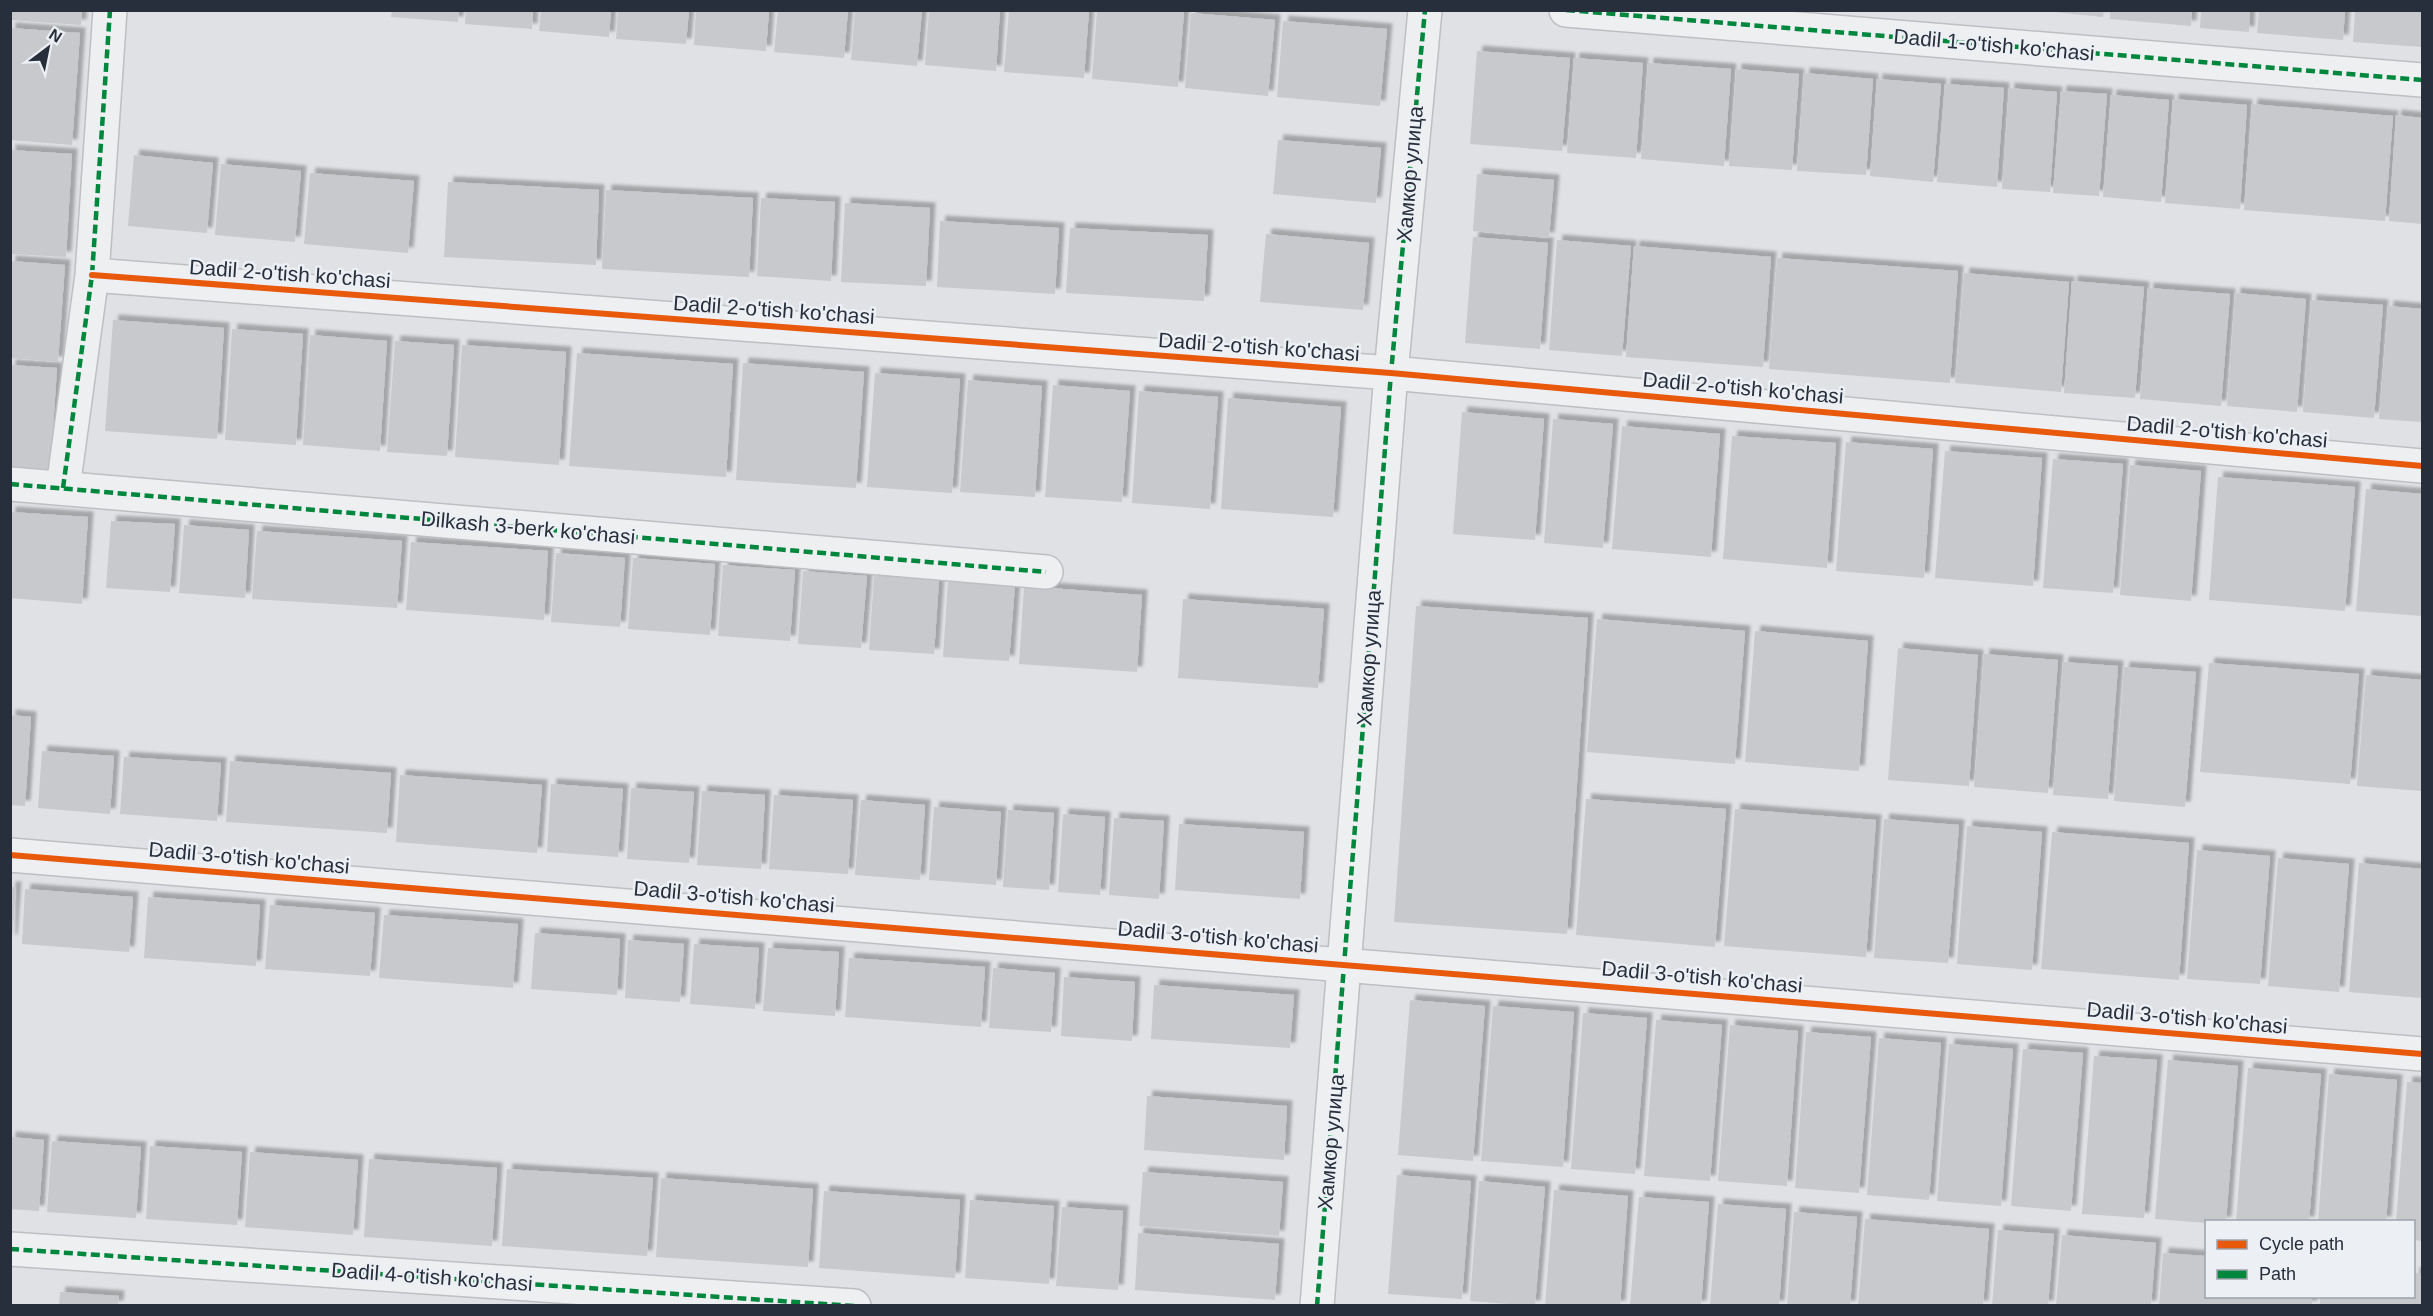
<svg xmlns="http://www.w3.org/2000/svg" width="2433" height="1316" viewBox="0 0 2433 1316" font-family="Arial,sans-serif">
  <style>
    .building { fill: #c8c9cc; filter: url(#shadow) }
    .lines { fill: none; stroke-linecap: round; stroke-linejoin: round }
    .street-casing { stroke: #bdbfc2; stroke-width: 36 }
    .street { stroke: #eeeff1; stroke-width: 33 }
    .quiet { stroke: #00873e; stroke-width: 4.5; stroke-dasharray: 9 4.5; stroke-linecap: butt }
    .cycleway-casing { stroke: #eceff4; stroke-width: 10 }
    .cycleway { stroke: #e8590c; stroke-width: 6 }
    .labels { text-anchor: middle; stroke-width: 5; stroke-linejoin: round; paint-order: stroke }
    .street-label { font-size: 21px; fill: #272f3c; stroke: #eceff4 }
  </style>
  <defs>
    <filter id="shadow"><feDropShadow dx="5.5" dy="-5.5" stdDeviation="1.5" flood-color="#0004"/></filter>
  </defs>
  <rect width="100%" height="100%" fill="#dfe1e4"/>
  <path class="building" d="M10,10H82L81,25L10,20Z
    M392,10H459L458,22L391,17Z
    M466,10H533L532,29L465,24Z
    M541,10H611L609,37L539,31Z
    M618,10H689L686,44L616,39Z
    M696,10H769L766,51L694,45Z
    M778,10H848L844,58L774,52Z
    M855,10H922L917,66L851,60Z
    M929,10H1000L996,71L925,65Z
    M1009,10H1089L1084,78L1004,72Z
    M1097,10L1184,12L1178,87L1092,79Z
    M2034,10H2104L2103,17Z
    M2110,10H2192L2191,26L2110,19Z
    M2201,10H2250L2249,32L2200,28Z
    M2259,10H2345L2343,40L2257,33Z
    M2355,10H2422V47L2353,42Z
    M1191,13L1275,20L1268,96L1185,88Z
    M1283,21L1387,29L1380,106L1277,97Z
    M10,28L80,33L72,145L10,140Z
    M1477,51L1570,58L1562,151L1470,144Z
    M1574,58L1643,63L1636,158L1567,153Z
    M1648,63L1731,69L1724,166L1641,159Z
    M1736,69L1799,74L1792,170L1729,166Z
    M1804,73L1873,79L1866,175L1797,171Z
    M1877,79L1941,84L1933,182L1870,176Z
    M1945,84L2004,88L1997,187L1937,182Z
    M2009,88L2057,92L2050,192L2002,189Z
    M2061,91L2107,94L2099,196L2053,193Z
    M2111,95L2169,100L2161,202L2103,197Z
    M2173,99L2247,105L2240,209L2165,203Z
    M2252,104L2393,116L2385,221L2244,210Z
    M2396,115L2422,118V224L2389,221Z
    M1278,140L1381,148L1376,203L1273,194Z
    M10,150L72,154L66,257L10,254Z
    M134,155L213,163L207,233L128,226Z
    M221,164L301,171L295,242L215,235Z
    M310,173L414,181L408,253L304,244Z
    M1477,174L1554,180L1549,238L1473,231Z
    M448,182L599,190L596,265L444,257Z
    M606,190L753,198L749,277L602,269Z
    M761,198L835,202L831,281L757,276Z
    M845,203L930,208L926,286L841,282Z
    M940,221L1059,228L1055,294L937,287Z
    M1070,228L1208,235L1204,301L1066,293Z
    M1266,234L1369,243L1363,310L1260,302Z
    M1473,237L1548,243L1540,349L1465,343Z
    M1557,240L1631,246L1622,356L1549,350Z
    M1634,246L1771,257L1763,367L1626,357Z
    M1777,258L1958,271L1950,383L1769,369Z
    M10,261L65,265L58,362L10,358Z
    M1964,273L2069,282L2061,392L1955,383Z
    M2072,281L2144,287L2135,398L2064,393Z
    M2148,288L2230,294L2221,406L2140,399Z
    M2235,293L2306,299L2297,412L2227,406Z
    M2311,300L2383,305L2374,418L2303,412Z
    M2388,306L2422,309V422L2379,419Z
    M113,320L224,328L217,439L105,431Z
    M232,329L303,334L296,445L225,440Z
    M310,335L387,341L380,451L303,445Z
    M395,341L454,345L447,456L387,452Z
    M462,345L566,352L559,465L455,457Z
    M577,353L733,364L726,477L569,466Z
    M743,363L864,372L856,488L736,480Z
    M10,365L57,368L50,473L10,470Z
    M875,373L960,379L952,493L867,487Z
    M968,380L1042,386L1035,497L960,492Z
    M1053,385L1130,391L1122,502L1045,497Z
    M1139,391L1218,397L1210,509L1132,503Z
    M1228,398L1341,407L1333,517L1221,509Z
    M1462,412L1544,419L1535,540L1453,534Z
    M1553,419L1613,424L1603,548L1544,543Z
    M1622,426L1720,434L1711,557L1612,549Z
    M1732,436L1836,443L1827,568L1723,559Z
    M1846,442L1933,449L1924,578L1836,571Z
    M1945,451L2042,458L2033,586L1935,578Z
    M2053,459L2123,464L2113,593L2043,588Z
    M2130,465L2201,471L2191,601L2120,595Z
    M2218,477L2355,487L2345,611L2209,600Z
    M2366,489L2422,494V616L2356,611Z
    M10,512L88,517L82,604L10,598Z
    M111,521L175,524L170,592L106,588Z
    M184,525L249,530L245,598L179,593Z
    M257,531L402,541L397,608L252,599Z
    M411,542L548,551L544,620L406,610Z
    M556,553L625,558L620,627L551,622Z
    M633,558L715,564L710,635L628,629Z
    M723,565L795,570L790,641L718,636Z
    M803,571L867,576L861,648L798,644Z
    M874,576L939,580L934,654L869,650Z
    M948,581L1015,585L1009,661L943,657Z
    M1024,586L1142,595L1137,672L1019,664Z
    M1183,599L1324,609L1318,688L1178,678Z
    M1416,606L1588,618L1567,934L1394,922Z
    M1597,619L1745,631L1735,764L1587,752Z
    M1755,631L1868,641L1859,771L1745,762Z
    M1898,648L1978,655L1969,786L1888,780Z
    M1984,654L2058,660L2048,793L1974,787Z
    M2063,662L2118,666L2108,799L2053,795Z
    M2209,663L2359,674L2350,784L2200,772Z
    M2124,667L2196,672L2185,807L2114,801Z
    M2366,675L2422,680V791L2357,786Z
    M10,715L31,717L25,806L10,805Z
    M42,751L114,756L110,814L38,808Z
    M124,757L221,763L217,821L120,814Z
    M230,761L391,773L387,833L226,822Z
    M400,775L542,785L537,853L396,842Z
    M551,784L623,789L618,857L547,852Z
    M631,788L694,792L689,863L627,859Z
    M702,791L765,795L761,869L697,865Z
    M774,795L853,800L848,874L769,869Z
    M1586,799L1726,809L1715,947L1576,935Z
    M861,800L925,805L920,880L855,875Z
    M934,807L1001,812L996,885L929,880Z
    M1735,809L1876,820L1866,957L1724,946Z
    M1008,810L1054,813L1049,890L1003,887Z
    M1063,814L1105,817L1100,895L1058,892Z
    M1114,818L1164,821L1159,899L1109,895Z
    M1884,819L1959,825L1948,963L1874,958Z
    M1179,824L1304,832L1300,899L1175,890Z
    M1967,826L2042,832L2032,970L1957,964Z
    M2052,832L2189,843L2179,980L2041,969Z
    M2197,850L2270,856L2260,984L2187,979Z
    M2278,858L2349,864L2339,992L2268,986Z
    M2359,863L2422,869V998L2349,992Z
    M10,887H16L12,940H10Z
    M25,889L133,897L129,952L22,944Z
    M148,897L260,905L256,966L144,958Z
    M270,905L375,913L370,976L265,969Z
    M384,915L518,924L513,988L379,978Z
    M535,933L620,939L617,995L531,989Z
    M628,940L684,944L680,1002L625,998Z
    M694,944L759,948L755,1009L690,1004Z
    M768,948L839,952L835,1016L763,1011Z
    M849,958L985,967L981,1027L845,1017Z
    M993,968L1055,973L1051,1032L989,1028Z
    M1064,977L1135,982L1132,1041L1061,1036Z
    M1154,985L1294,995L1290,1048L1151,1039Z
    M1410,1000L1485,1006L1473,1161L1398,1155Z
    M1493,1006L1574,1012L1563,1167L1481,1161Z
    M1583,1013L1647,1018L1635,1174L1571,1169Z
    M1656,1020L1722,1025L1710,1181L1644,1176Z
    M1730,1025L1798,1031L1787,1186L1718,1181Z
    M1806,1032L1871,1037L1859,1193L1795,1188Z
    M1879,1038L1941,1043L1929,1200L1867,1195Z
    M1949,1044L2013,1049L2001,1206L1937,1201Z
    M2023,1049L2083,1053L2071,1211L2011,1206Z
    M2094,1056L2157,1060L2144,1218L2082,1214Z
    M2168,1060L2238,1066L2226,1222L2206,1223L2155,1219Z
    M2248,1068L2321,1074L2309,1222H2236Z
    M2329,1074L2397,1080L2386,1222H2318Z
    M2407,1082L2422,1083V1241L2414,1240V1222H2396Z
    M1147,1096L1287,1106L1284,1160L1144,1150Z
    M10,1137L44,1140L39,1211L10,1209Z
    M52,1141L141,1147L136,1218L47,1212Z
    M150,1146L242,1152L237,1225L146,1219Z
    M250,1152L358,1160L353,1235L245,1227Z
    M369,1159L497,1168L492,1246L364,1237Z
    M507,1169L653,1178L647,1256L502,1246Z
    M1143,1172L1283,1182L1279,1236L1139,1226Z
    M1397,1175L1471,1181L1462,1299L1388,1294Z
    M661,1178L813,1189L808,1267L656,1257Z
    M1479,1181L1545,1187L1535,1306L1470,1301Z
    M1554,1190L1628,1196L1620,1306H1545Z
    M824,1191L960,1200L955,1278L819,1268Z
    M1639,1197L1709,1202L1701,1306H1630Z
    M970,1200L1054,1206L1049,1284L965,1278Z
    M1718,1204L1786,1209L1779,1306H1710Z
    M1062,1207L1123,1211L1118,1290L1056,1286Z
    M1794,1212L1857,1217L1850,1306H1787Z
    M1865,1219L1989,1229L1983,1306H1858Z
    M1998,1230L2054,1234L2048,1306H1992Z
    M1138,1233L1279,1244L1275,1300L1135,1290Z
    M2062,1235L2156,1243L2151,1306H2056Z
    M2163,1253L2206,1256V1296H2312V1306H2159Z
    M2414,1273H2422V1306H2320V1296H2414Z
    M60,1292L119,1296L118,1306H59Z"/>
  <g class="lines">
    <g class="street-casing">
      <path id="street" d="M1566,10L2422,80
        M92,275L1391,373L2422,466
        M10,484L1046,572
        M63,488L92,275L110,10
        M10,855L2422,1054
        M10,1249L854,1306
        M1317,1306L1391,373L1425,10"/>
    </g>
    <use href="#street" class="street"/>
    <path class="quiet" d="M1566,10L2422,80
      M10,484L1046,572
      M63,488L92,275L110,10
      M10,1249L854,1306
      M1317,1306L1391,373L1425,10"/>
    <g class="cycleway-casing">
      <path id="cycleway" d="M92,275L1391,373L2422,466
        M10,855L2422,1054"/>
    </g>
    <use href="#cycleway" class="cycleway"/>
  </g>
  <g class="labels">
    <g class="street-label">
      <text transform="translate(1994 45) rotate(5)" y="7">Dadil 1-o'tish ko'chasi</text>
      <text transform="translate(1410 174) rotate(-85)" y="7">Хамкор улица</text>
      <text transform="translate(290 274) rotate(4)" y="7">Dadil 2-o'tish ko'chasi</text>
      <text transform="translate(774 310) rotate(4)" y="7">Dadil 2-o'tish ko'chasi</text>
      <text transform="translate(1259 347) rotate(4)" y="7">Dadil 2-o'tish ko'chasi</text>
      <text transform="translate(1743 388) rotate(5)" y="7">Dadil 2-o'tish ko'chasi</text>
      <text transform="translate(2227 432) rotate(5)" y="7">Dadil 2-o'tish ko'chasi</text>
      <text transform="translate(528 528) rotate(5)" y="7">Dilkash 3-berk ko'chasi</text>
      <text transform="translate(1369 658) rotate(-86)" y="7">Хамкор улица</text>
      <text transform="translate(249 858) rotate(5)" y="7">Dadil 3-o'tish ko'chasi</text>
      <text transform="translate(734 897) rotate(5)" y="7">Dadil 3-o'tish ko'chasi</text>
      <text transform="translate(1218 937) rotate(5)" y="7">Dadil 3-o'tish ko'chasi</text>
      <text transform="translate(1702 977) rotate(5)" y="7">Dadil 3-o'tish ko'chasi</text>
      <text transform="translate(2187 1018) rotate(5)" y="7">Dadil 3-o'tish ko'chasi</text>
      <text transform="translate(1331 1142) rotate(-85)" y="7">Хамкор улица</text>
      <text transform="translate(432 1277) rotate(4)" y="7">Dadil 4-o'tish ko'chasi</text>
    </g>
  </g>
  <rect width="2433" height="1316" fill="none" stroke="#272f3c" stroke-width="24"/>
  <rect x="2205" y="1220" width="210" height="78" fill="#eceff4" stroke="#9da2aa" stroke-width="1.5"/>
  <rect x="2217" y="1240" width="30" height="9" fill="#e8590c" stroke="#9da2aa" stroke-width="1.5"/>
  <text x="2259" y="1250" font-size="18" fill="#272f3c">Cycle path</text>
  <rect x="2217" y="1270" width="30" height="9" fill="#00873e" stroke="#9da2aa" stroke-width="1.5"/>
  <text x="2259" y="1280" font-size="18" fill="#272f3c">Path</text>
  <g transform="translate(48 48) rotate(32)" stroke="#eceff4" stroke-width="4.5" paint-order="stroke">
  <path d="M0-4.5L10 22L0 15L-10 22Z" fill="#272f3c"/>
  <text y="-9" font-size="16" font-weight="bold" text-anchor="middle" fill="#272f3c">N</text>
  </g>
</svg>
